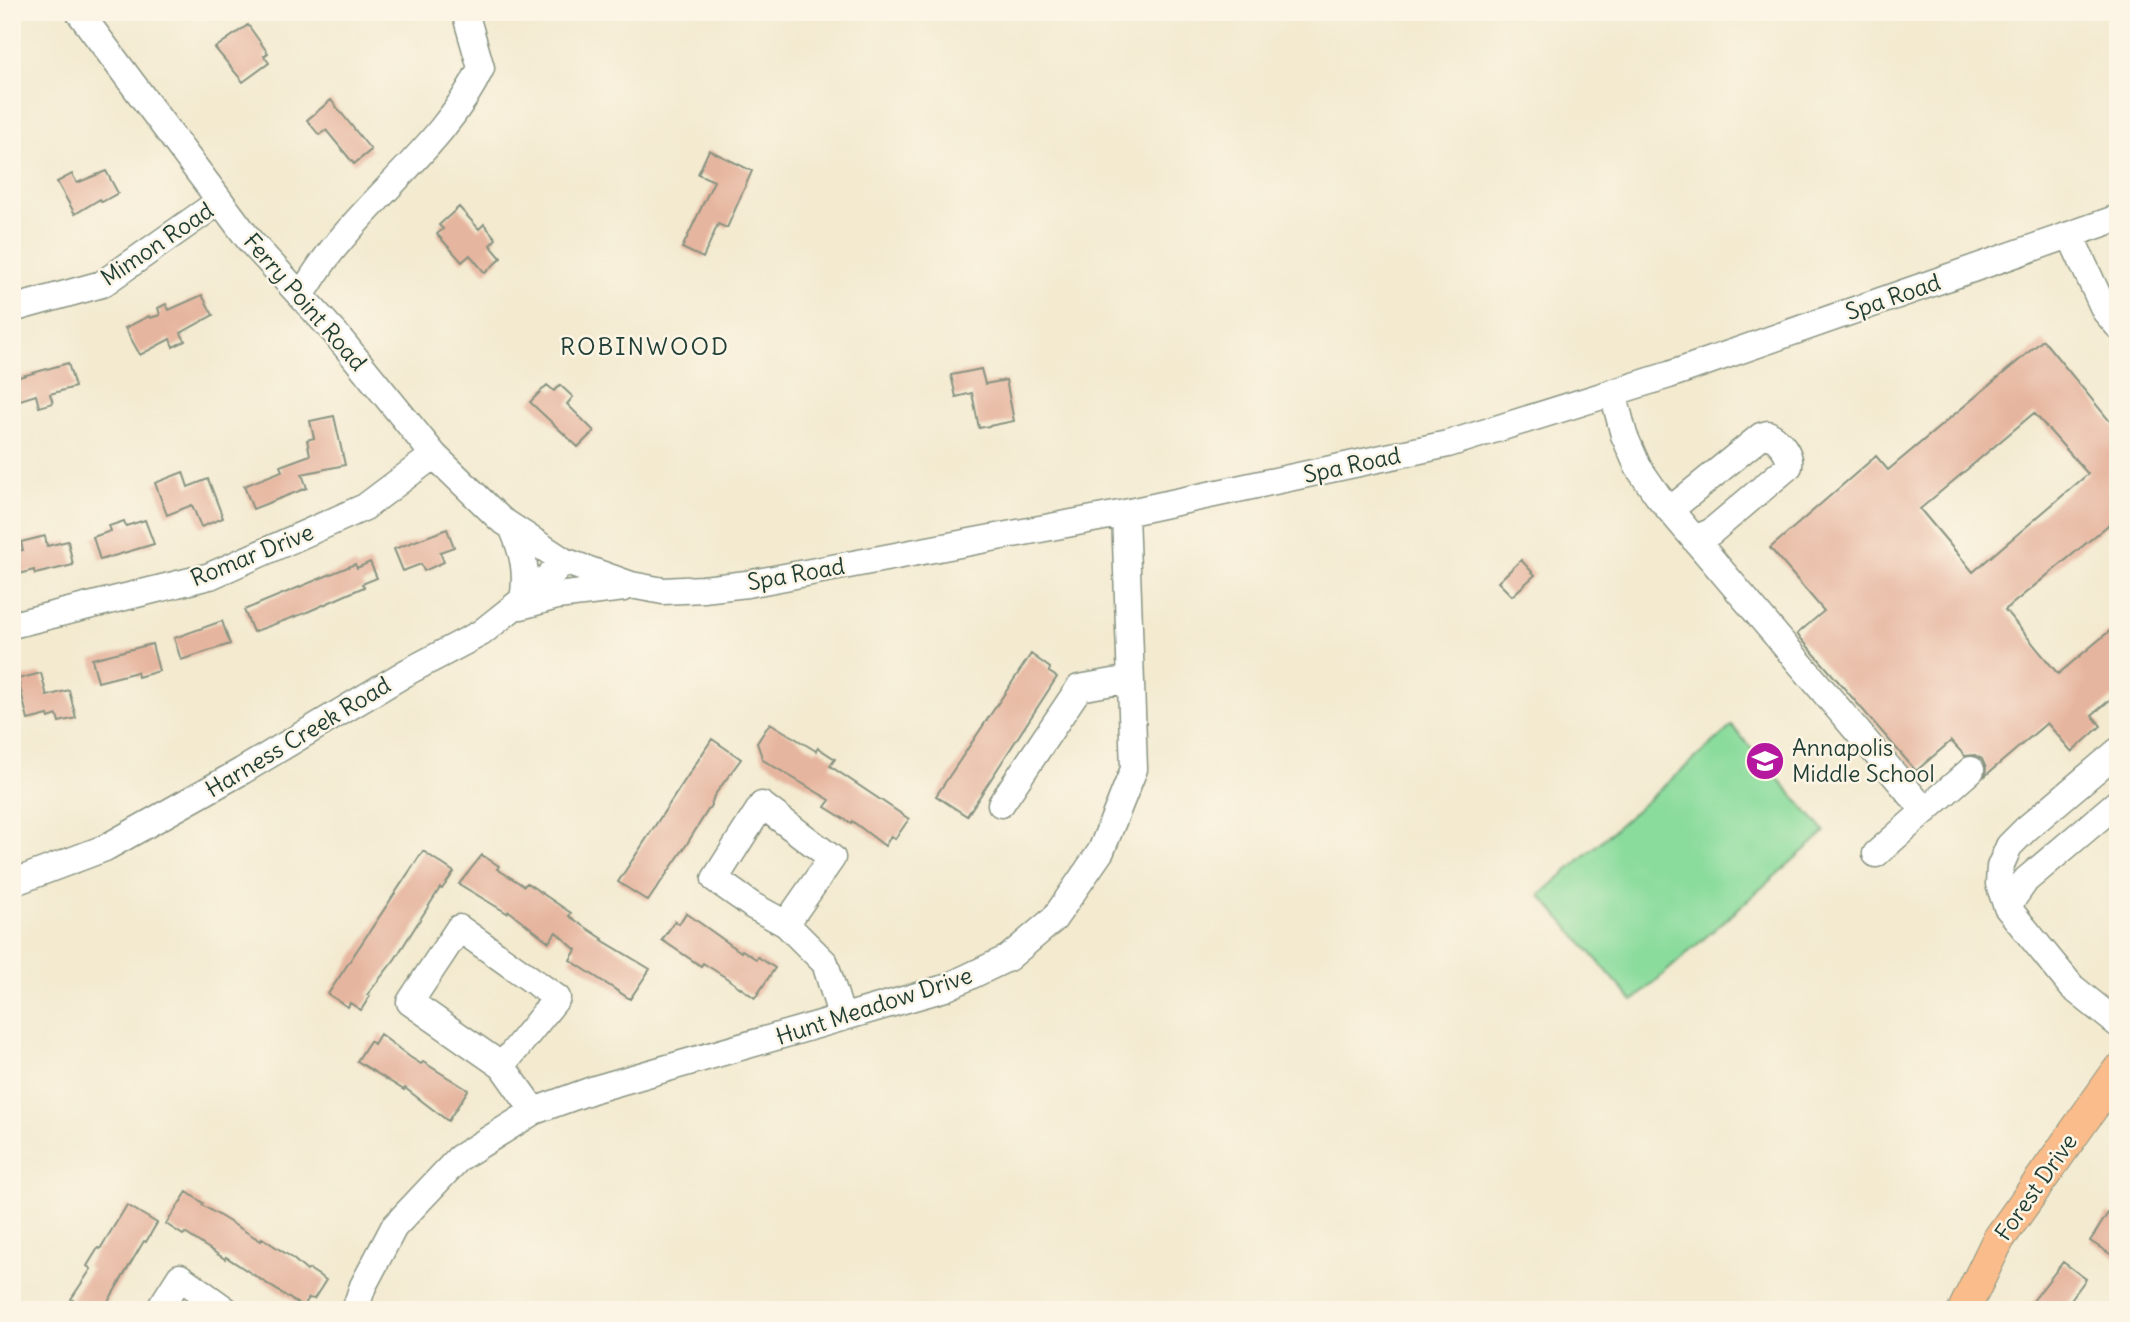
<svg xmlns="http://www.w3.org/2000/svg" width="2130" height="1322" viewBox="0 0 2130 1322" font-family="Delius,sans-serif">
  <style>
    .green { fill: #8adc9c; stroke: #548c68; stroke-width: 2 }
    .building { fill: #e6b59f; fill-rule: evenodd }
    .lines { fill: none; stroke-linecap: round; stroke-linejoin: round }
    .minor-casing { stroke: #899482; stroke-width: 29 }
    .major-casing { stroke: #899482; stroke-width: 34 }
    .minor { stroke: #fff; stroke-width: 26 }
    .major { stroke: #f9bc8a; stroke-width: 32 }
    .labels { text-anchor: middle; stroke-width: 5; stroke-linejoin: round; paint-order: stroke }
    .street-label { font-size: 23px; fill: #1f3d34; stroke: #fcf5e5 }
    .poi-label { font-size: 23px; fill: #1f3d34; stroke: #fcf5e5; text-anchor: start }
    .neighbourhood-label { font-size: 24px; letter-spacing: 2px; fill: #1f3d34; stroke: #fcf5e5 }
  </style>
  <rect width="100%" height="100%" fill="#fcf5e5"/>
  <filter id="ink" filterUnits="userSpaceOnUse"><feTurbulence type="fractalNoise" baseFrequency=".0143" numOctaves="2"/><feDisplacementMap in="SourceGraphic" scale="14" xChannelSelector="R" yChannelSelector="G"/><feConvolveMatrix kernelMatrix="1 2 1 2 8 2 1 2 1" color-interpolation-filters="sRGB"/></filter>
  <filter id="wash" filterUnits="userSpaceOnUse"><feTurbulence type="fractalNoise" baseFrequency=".00686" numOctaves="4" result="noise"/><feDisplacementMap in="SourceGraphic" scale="28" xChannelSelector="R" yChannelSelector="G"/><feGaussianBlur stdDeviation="1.57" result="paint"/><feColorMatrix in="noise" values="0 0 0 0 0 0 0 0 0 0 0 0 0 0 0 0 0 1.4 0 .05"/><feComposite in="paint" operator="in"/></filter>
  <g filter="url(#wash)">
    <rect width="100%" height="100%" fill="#f3ead0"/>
    <path class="green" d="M1732,726L1825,832L1633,1001L1540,895Z"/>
    <g id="blocks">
      <path class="building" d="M248,25L268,53L264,56L269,63L243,82L215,48Z
        M331,100L371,150L354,164L326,130L319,135L307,120Z
        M709,150L752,171L727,228L718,224L703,258L682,248L714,181L698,174Z
        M106,171L118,193L102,202L100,199L75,214L57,182L72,174L77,183Z
        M459,207L479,229L484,224L496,239L490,245L501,258L485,273L470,255L462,262L437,234L443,229L439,225Z
        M202,295L213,315L181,333L185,341L173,347L170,339L140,355L125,328L149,316L150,318L160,315L158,308L166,304L169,310Z
        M2043,340L2118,431V517L2005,610L2058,674L2118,624V693L2092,715L2101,726L2072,752L2047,723L1985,776L1986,768L1982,759L1975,755L1965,756L1951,741L1916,771L1797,634L1824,611L1770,548L1876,456L1888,470ZM2034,413L2088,474L1973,572L1920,509Z
        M68,363L75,387L50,394L53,403L39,407L36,395L17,401L12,379Z
        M981,369L985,384L1006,380L1014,421L979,428L972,393L956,397L951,375Z
        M547,385L554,391L560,385L573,397L567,404L594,431L578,447L530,402Z
        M334,416L345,465L302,474L307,488L253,509L244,486L282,471L280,466L310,455L307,440L314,438L310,421Z
        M183,472L188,487L208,479L223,518L201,527L192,505L167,515L155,483Z
        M145,520L154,544L100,560L93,537L111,531L109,526L124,521L126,526Z
        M447,529L454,547L440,552L444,562L424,571L421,564L403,571L394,549Z
        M45,536L47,546L68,541L73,565L35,574L34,570L19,574L14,552L23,550L21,542Z
        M1521,560L1535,575L1512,596L1498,582Z
        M370,562L377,578L362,584L364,587L305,613L253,632L244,610L355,564L357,568Z
        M222,621L230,644L181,660L174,638Z
        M152,644L159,671L138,677L137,672L98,682L92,659Z
        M1031,654L1050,668L1049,672L1057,677L967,816L936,796Z
        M41,673L47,696L69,690L76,718L59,722L57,715L49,718L48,715L28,720L18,679Z
        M770,723L816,751L818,748L835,759L830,766L909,819L895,839L891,836L885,846L852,821L851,823L825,807L830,800L763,760L757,743Z
        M712,739L741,759L714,796L711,805L685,847L648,901L618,882Z
        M423,851L454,872L442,889L440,888L395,959L367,995L370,996L361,1010L350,1003L348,1007L328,994Z
        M482,855L499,866L497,869L513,879L524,886L527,883L571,913L569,916L603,939L602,940L650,969L630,999L570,960L576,950L556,932L549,942L509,911L507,913L459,884Z
        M686,913L741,952L742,950L756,959L758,957L775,968L755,998L725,977L703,963L701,966L662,940L675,921L679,924Z
        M380,1034L410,1057L421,1064L423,1062L468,1090L448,1121L405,1088L404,1090L357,1061L370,1041L374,1044Z
        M187,1192L203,1203L202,1205L261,1241L262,1238L291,1257L307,1271L309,1269L326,1280L314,1299L309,1298L303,1307L226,1257L225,1259L185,1233L183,1235L166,1224Z
        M127,1205L157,1223L146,1242L144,1241L103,1310H67L73,1300L71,1299L91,1269L87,1266L98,1248L100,1249Z
        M2108,1213L2118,1219V1259L2090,1241Z
        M2063,1262L2086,1279L2063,1310H2026Z"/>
    </g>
  </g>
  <g filter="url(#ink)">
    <use href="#blocks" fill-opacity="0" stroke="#899482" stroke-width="2"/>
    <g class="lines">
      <g class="minor-casing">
        <path id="minor" d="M79,12L250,241L335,333L434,455L500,519L564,561L631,585L663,591L703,589L747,584L1125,513L1448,444L1669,375L2118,218
          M2070,235L2105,311L2118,326
          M301,296C312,278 324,259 338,243C385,185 449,136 481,68L465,12
          M12,309L102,284L220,201
          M1613,393L1624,435L1638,467L1658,496L1925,811
          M1670,510L1761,436L1768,434C1779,440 1791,453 1789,466L1711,532L1694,539
          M512,527C523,552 528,572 523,600
          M521,606L557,596L624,588
          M12,625L210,576L365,507L434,455
          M2118,751L2026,829L2009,846L2000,867L1999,884L2007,907L2072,987L2118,1024
          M1001,804L1079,688L1130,679
          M1876,854L1971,770
          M12,883L105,848L242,771L409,671L481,633L535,590L564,561
          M2007,907L2026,880L2118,802
          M786,924L753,906L715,879L762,805L832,858L786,924L825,963L842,1018
          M502,1066L557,998L459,928L410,1002L502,1066L534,1111
          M159,1310L180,1277L226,1310
          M355,1310L363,1286L394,1227L459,1158L534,1111L595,1089L945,988L1008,958L1054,919L1101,851L1134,769L1125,513"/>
      </g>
      <g class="major-casing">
        <path id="major" d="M1964,1310L1998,1240L2118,1071"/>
      </g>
      <use href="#minor" class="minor"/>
      <use href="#major" class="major"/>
    </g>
  </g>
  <defs>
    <g id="school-disc" transform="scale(2.0125)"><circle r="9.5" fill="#b5179e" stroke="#fcf5e5"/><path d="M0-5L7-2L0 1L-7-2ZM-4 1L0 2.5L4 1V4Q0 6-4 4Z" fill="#fff"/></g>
  </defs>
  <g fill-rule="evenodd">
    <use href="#school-disc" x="1765" y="761"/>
  </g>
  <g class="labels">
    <g class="street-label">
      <text transform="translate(157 244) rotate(-34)" y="8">Mimon Road</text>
      <text transform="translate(1893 297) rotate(-19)" y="8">Spa Road</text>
      <text transform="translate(305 302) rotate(49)" y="8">Ferry Point Road</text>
      <text transform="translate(1352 465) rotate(-12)" y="8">Spa Road</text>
      <text transform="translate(252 555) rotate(-22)" y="8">Romar Drive</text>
      <text transform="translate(796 574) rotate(-10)" y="8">Spa Road</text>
      <text transform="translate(298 737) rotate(-31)" y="8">Harness Creek Road</text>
      <text transform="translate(874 1006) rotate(-18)" y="8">Hunt Meadow Drive</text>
      <text transform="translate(2036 1187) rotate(-55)" y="8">Forest Drive</text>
    </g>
    <g class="poi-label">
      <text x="1792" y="756">Annapolis<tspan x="1792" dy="26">Middle School</tspan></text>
    </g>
    <g class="neighbourhood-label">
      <text x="645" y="355">ROBINWOOD</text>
    </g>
  </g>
  <rect width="2130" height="1322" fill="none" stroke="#fcf5e5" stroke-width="42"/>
</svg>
